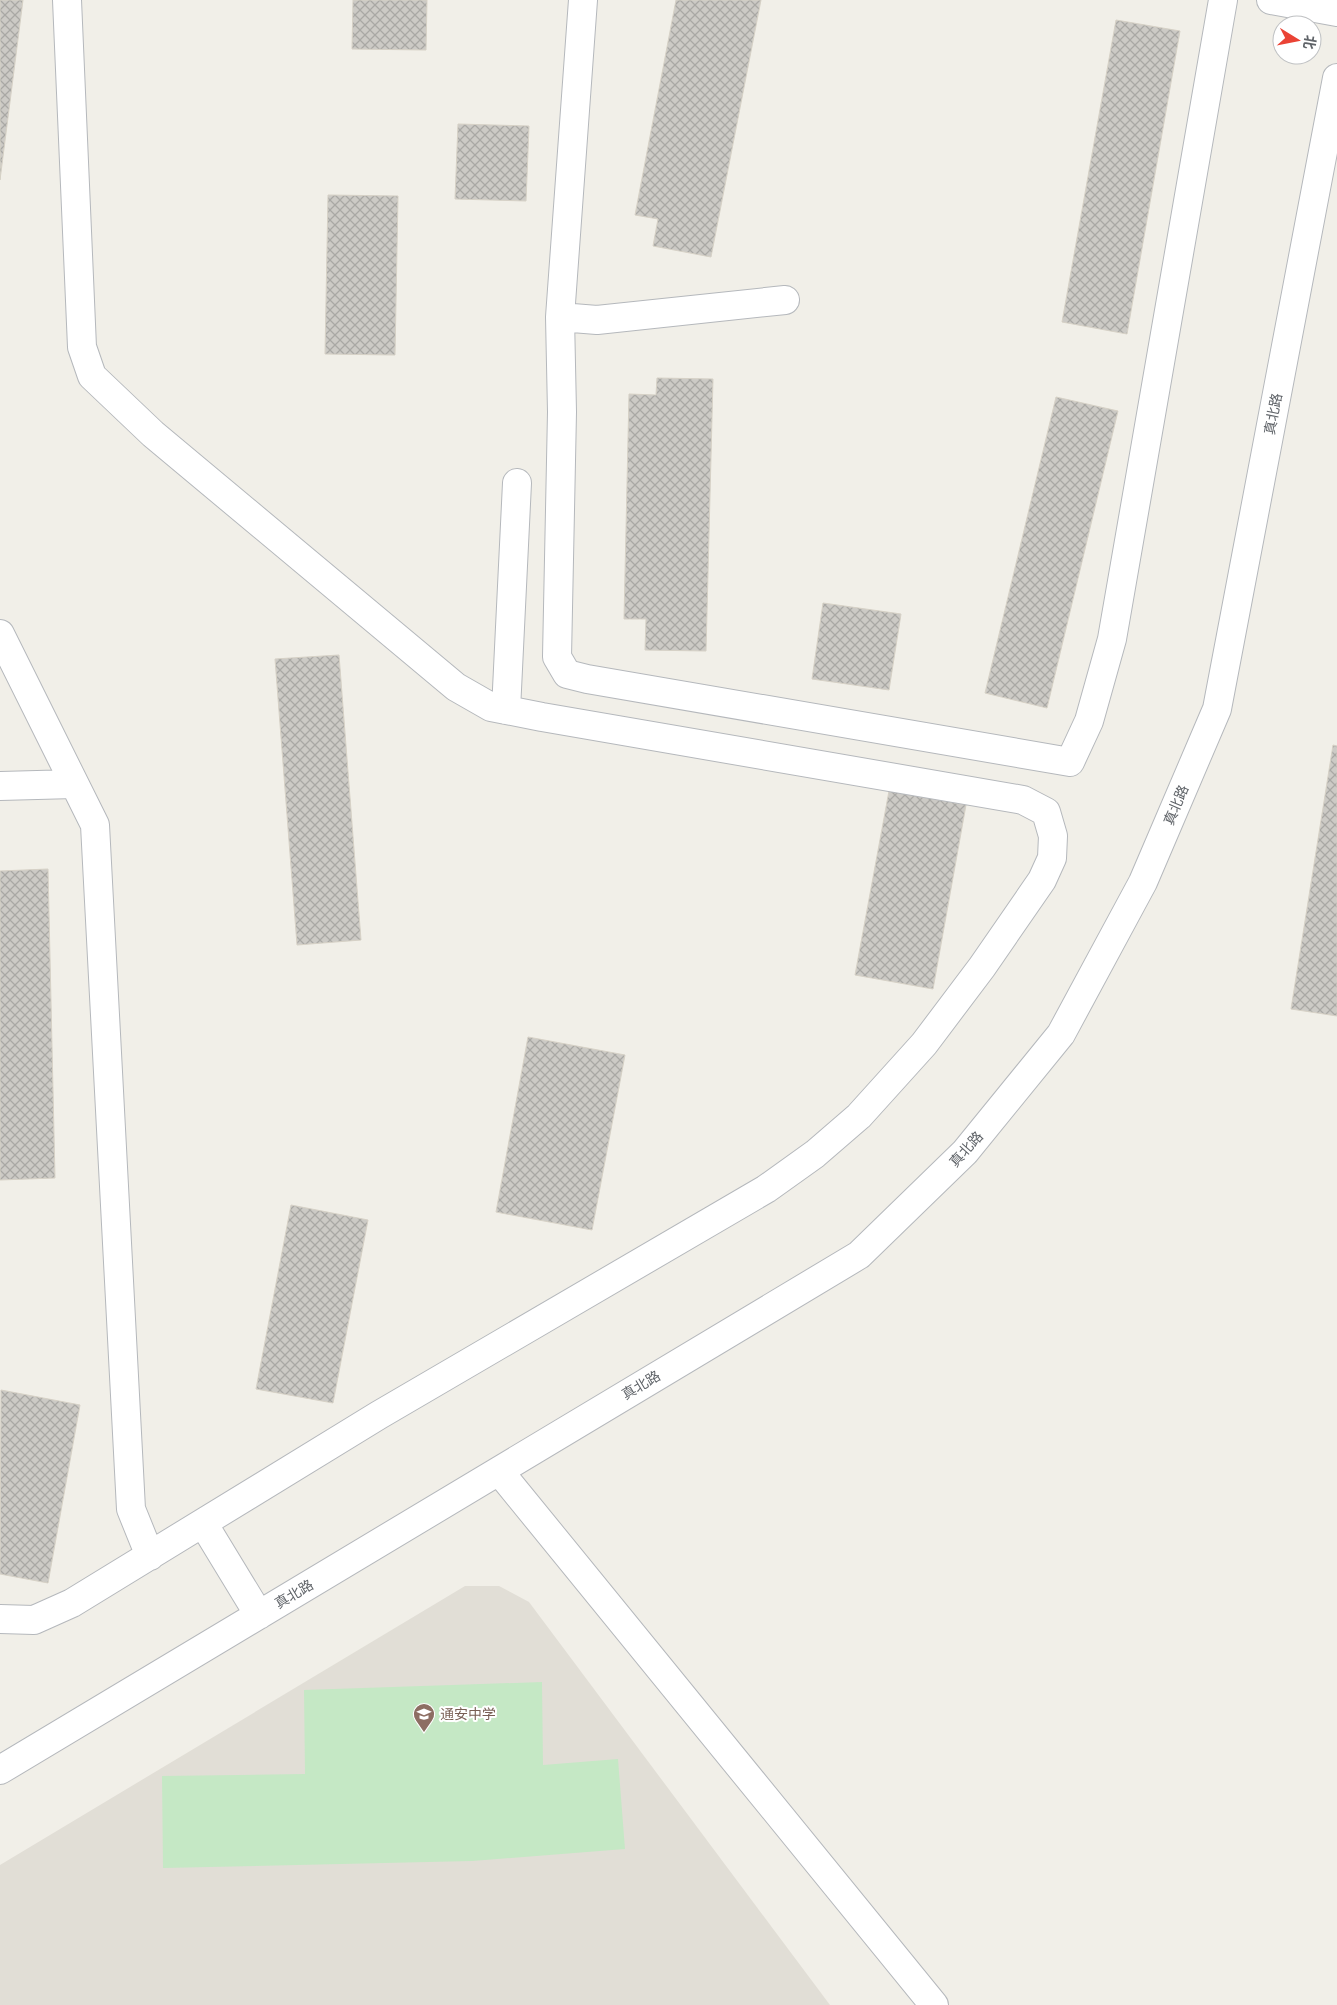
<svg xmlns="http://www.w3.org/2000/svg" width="1337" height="2005" viewBox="0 0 1337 2005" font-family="Rubik,'Noto Sans SC',sans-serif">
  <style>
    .education { fill: #e1ded6 }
    .green { fill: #c5e8c5 }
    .building { fill: url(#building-cross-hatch); stroke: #d6d1c6 }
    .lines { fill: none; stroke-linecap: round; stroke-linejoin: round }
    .minor-casing { stroke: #b5b8bc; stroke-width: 30 }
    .minor { stroke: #fff; stroke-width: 28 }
    .labels { text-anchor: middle; stroke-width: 4; stroke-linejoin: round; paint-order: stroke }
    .street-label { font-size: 14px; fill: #5f6368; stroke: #fff }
    .education-label { font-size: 14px; fill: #785e54; stroke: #fff; text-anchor: start }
  </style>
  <defs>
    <pattern id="building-cross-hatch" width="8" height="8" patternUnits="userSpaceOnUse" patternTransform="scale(1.25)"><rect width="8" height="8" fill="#cccac5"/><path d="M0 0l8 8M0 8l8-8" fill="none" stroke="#a9a8a4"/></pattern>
  </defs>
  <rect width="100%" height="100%" fill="#f1efe8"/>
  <path class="education" d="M465,1586H499L529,1602L830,2005H0V1865Z"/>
  <path class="green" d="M542,1682L543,1765L618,1759L625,1849L472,1861L163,1868L162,1776L305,1774L304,1690Z"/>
  <path class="building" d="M0,0H23L0,180Z
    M353,0H427L426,50L352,49Z
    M676,0H761L711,257L653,246L658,219L635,215Z
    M1116,20L1180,31L1127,334L1062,322Z
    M458,124L529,126L526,201L455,199Z
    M328,195L398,196L395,355L325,354Z
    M657,378L713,379L706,651L645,650L646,619H624L629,394L656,395Z
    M1056,397L1118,411L1047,708L985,693Z
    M823,603L901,614L889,690L812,679Z
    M339,655L361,940L297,945L275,659Z
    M1333,745L1337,746V1016L1291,1009Z
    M889,791L966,805L933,989L855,975Z
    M48,869L55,1178L0,1180V871Z
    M528,1037L625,1055L592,1230L496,1212Z
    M291,1205L368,1220L333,1403L256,1389Z
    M1,1390L80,1405L48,1583L0,1574Z"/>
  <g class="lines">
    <g class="minor-casing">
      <path id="minor" d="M583,0L560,317L562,412L557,657L567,674L587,679L1070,762L1089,721L1112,639L1223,0
        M1271,0L1337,12
        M560,317L597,320L785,300
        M0,634L95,825L131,1509L150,1556
        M506,710L517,483
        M0,786L74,784
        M499,1471L934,2005
        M203,1523L259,1615
        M0,1619L34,1620L72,1603L379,1415L766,1189L815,1154L859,1116L924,1044L982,967L1042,880L1052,858L1053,836L1046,812L1023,800L542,717L491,707L456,687L153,434L92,376L82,347L67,0
        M0,1770L859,1255L965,1152L1061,1034L1143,882L1217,709L1337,78"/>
    </g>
    <use href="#minor" class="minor"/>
  </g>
  <defs>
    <g id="school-pin" transform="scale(1.125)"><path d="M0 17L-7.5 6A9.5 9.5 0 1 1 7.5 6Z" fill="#8d6e63" stroke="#fff"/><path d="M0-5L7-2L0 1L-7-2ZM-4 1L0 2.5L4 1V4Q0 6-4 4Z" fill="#fff"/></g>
  </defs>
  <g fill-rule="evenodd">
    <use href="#school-pin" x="424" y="1714"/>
  </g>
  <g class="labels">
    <g class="street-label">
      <text transform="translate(1273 414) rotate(-79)" y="5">真北路</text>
      <text transform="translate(1176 805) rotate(-67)" y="5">真北路</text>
      <text transform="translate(966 1149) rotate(-48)" y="5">真北路</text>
      <text transform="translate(641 1385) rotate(-31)" y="5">真北路</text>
      <text transform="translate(294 1594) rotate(-31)" y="5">真北路</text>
    </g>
    <g class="education-label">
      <text x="440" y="1719">通安中学</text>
    </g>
  </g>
  <g transform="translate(1297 40) rotate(100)"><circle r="24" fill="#ffffff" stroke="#bfc1c3"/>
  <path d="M0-4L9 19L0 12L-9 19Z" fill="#ea4335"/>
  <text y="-8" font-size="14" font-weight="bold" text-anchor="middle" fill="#5f6368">北</text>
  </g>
</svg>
